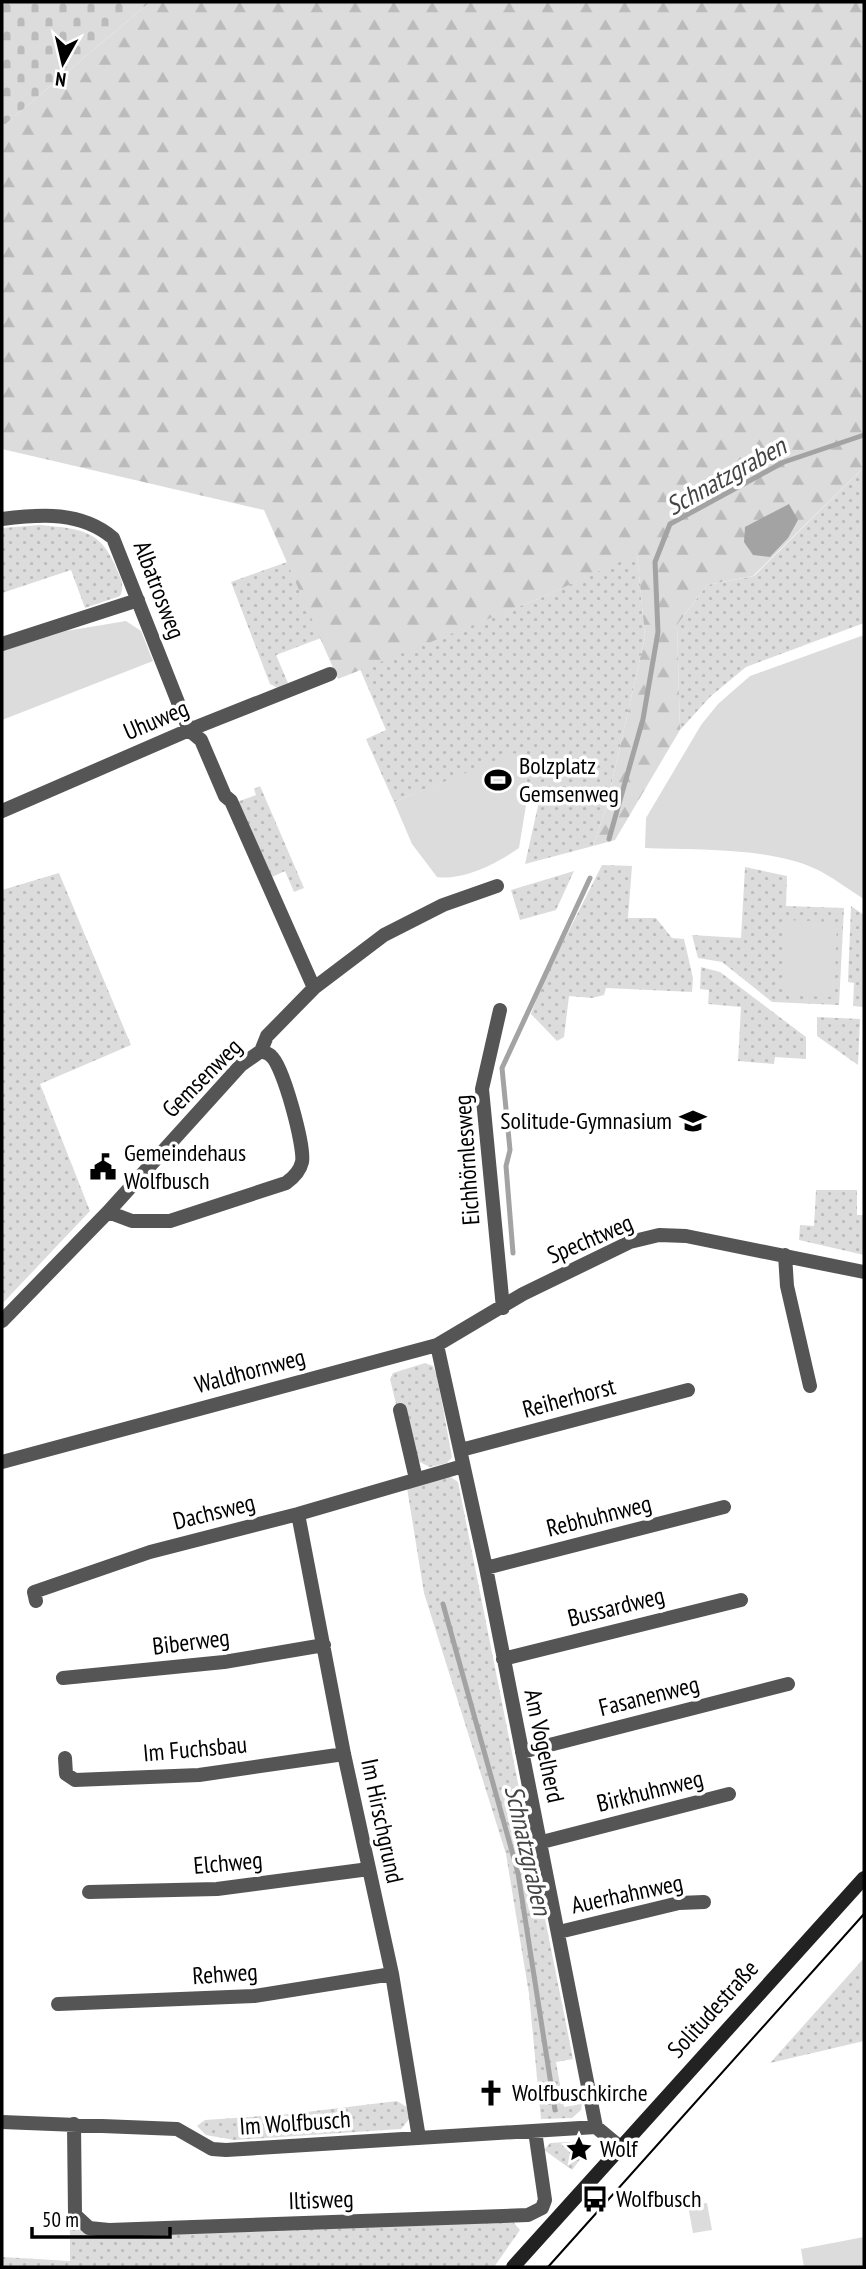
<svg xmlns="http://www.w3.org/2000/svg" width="866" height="2269" viewBox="0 0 866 2269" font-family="'PT Sans Narrow',sans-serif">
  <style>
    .grass { fill: url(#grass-dots) }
    .forest { fill: url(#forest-firs) }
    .cemetery { fill: url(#cemetery-stones) }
    .park { fill: #dcdcdc }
    .water { fill: #a3a3a3 }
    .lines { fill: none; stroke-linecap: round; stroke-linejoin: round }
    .stream { stroke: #a3a3a3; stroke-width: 5 }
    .minor { stroke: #555; stroke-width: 14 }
    .secondary { stroke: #222; stroke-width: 14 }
    .tram { stroke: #000; stroke-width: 2 }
    .labels { text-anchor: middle; stroke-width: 7; stroke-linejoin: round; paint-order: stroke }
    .street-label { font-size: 24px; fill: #000; stroke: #fff }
    .poi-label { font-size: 24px; fill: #000; stroke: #fff; text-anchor: start }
    .water-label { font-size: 26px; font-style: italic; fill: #444; stroke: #fff }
  </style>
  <defs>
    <pattern id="grass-dots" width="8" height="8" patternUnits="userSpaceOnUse" patternTransform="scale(1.75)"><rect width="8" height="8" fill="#dcdcdc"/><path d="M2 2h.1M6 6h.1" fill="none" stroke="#bbb" stroke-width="1.8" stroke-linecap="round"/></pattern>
    <pattern id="forest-firs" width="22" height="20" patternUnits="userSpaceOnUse" patternTransform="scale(1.75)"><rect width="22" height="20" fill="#dcdcdc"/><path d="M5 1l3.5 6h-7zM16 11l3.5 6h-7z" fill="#bbb"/></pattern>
    <pattern id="cemetery-stones" width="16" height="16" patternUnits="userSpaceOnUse" patternTransform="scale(1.75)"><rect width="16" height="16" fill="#dcdcdc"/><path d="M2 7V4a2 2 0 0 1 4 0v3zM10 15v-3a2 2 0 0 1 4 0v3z" fill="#bbb"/></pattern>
  </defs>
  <rect width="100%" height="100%" fill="#fff"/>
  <path class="grass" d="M864,467V623L746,667L711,696L680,730L677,625L707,585L754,576Z
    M40,525C81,529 101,529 117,570C121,579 125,586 120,596L85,608L71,570L2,593V528Z
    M637,553L645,637L606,808L593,846L525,864L542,788L529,787L515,754L394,802L366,739L386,730L360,669L538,599Z
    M287,562L321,638L276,655L288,683L278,688L270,684L231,582Z
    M260,786L304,888L294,892L285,871L270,878L237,802L256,795L254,789Z
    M602,865L632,866L628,918H656L672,938L684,939L693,978L692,992L606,988L604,995L592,998L569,996L564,1037L557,1041L531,1014L542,984Z
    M745,867L787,876L786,906L844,908L839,1005L772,1002L722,962L698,958L692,935L741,938Z
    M574,871L556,910L520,920L511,890Z
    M59,873L131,1045L40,1084L90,1211L2,1304V890Z
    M851,906L864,915V1007L853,1006L854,983L848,982Z
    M701,967L720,972L806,1037V1059L775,1057L774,1064L738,1061L741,1007L708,1004L709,990L700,989Z
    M817,1017L860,1019L858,1065L817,1036Z
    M816,1190H857V1215H864V1255L799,1240L800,1225L814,1226Z
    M425,1363L433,1366L437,1376L452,1457L447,1463L430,1467L416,1460L404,1406L396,1404L390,1379L393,1373Z
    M449,1476L458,1482L573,2059L556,2062L564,2107L582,2104L581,2110L572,2118L541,2119L529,1994L506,1854L424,1593L407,1488Z
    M864,1958V2041L770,2063Z
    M397,2101L410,2109V2118L401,2129L234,2140L206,2135L197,2126L205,2120L290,2114Z
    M584,2141L589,2148L572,2170L544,2150L550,2143Z
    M510,2218L520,2230L494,2267H2V2257L70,2261V2230Z"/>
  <path class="forest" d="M150,2H864V467L753,576L707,585L677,625L680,730L615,840L593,846L606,808L645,637L637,554L538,599L338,679L264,510L2,449V127Z"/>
  <path class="cemetery" d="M2,2H150L2,127Z"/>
  <path class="park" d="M126,621L141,631L153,661L2,720V651L66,631Z
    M864,635V899C849,890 834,878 818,870C770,847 697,850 645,848L646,818L701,725L718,704L750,676Z
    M515,753L529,787L519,848C498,863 463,881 437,877L412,844L394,802Z
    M786,920L837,922L834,997L783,995Z
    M707,2203L712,2230L693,2233L689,2211L695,2204Z
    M864,2237V2267H804L801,2249Z"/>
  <path class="water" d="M789,504L798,520L788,538L770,557L753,555L744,542L745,527Z"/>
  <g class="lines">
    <path class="stream" d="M609,839L643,719L658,632L655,562L670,524L784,462L864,435
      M513,1253L506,1166L510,1150L502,1068L590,878
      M443,1604L518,1873L555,2110"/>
    <path class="minor" d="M2,519C41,514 81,511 113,538L189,730
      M2,644L138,600
      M189,730L201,740L225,796L231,801L314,988
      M2,811L189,730L330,674
      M500,1010L482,1089L503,1308
      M108,1212L132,1221H170L286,1183C293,1178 300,1171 302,1162C305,1147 283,1065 271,1056C269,1053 265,1053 261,1051
      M785,1255L787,1286L810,1386
      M2,1321L108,1212L241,1065L261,1051L267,1036L314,988L384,935L443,905L497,886
      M437,1345L486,1568L596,2127L620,2147
      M400,1410L416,1479
      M461,1450L688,1390
      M2,1462L437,1345L523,1294L630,1242L659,1235L686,1236L864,1272
      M298,1514L344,1754L392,1974L419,2138
      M486,1568L724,1507
      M36,1601L34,1592L150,1552L298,1514L463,1466
      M503,1659L741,1600
      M63,1678L224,1662L324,1645
      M522,1752L788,1684
      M65,1758L66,1774L75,1780L199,1775L344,1754
      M542,1842L729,1794
      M89,1892L217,1889L369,1869
      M559,1932L679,1903L704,1902
      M58,2004L254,1996L392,1974
      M2,2122L177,2129L212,2149L226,2150L596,2127
      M74,2124L75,2215L89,2228L109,2230L528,2215L542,2208L545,2200L535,2131"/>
    <path class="secondary" d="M513,2267L864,1878"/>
    <path class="tram" d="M548,2267L864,1914"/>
  </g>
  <defs>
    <g id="stadium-bare" transform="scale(2.1)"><path d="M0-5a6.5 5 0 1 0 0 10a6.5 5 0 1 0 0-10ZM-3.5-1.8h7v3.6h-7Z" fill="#000" stroke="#fff" stroke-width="2.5" paint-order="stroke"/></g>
    <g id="school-bare" transform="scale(2.1)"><path d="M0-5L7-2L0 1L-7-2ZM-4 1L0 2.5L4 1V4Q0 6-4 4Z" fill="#000" stroke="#fff" stroke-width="2.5" paint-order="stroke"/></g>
    <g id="civic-bare" transform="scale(2.1)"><path d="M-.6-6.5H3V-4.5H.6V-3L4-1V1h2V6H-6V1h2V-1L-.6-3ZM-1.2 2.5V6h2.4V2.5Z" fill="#000" stroke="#fff" stroke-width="2.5" paint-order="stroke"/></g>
    <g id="church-bare" transform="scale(2.1)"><path d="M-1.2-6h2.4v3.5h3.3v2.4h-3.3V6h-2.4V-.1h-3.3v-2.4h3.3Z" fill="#000" stroke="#fff" stroke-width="2.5" paint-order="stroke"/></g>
    <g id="sight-bare" transform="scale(2.1)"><path d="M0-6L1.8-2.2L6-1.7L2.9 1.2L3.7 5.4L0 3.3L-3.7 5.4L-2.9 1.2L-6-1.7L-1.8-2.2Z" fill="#000" stroke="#fff" stroke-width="2.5" paint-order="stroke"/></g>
    <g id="bus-bare" transform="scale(2.1)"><path d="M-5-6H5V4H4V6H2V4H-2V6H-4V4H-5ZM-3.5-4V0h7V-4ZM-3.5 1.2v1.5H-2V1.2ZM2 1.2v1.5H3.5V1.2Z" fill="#000" stroke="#fff" stroke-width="2.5" paint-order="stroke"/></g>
  </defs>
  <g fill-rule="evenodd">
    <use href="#stadium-bare" x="498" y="780"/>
    <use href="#school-bare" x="693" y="1121"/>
    <use href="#civic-bare" x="103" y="1167"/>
    <use href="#church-bare" x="491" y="2093"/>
    <use href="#sight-bare" x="579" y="2149"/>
    <use href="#bus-bare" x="595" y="2199"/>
  </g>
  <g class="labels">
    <g class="street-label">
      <text transform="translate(159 590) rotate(69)" y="8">Albatrosweg</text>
      <text transform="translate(156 720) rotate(-23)" y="8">Uhuweg</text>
      <text transform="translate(202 1078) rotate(-45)" y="8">Gemsenweg</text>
      <text transform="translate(467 1160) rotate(-94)" y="8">Eichhörnlesweg</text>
      <text transform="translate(590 1239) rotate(-23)" y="8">Spechtweg</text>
      <text transform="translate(250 1371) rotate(-15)" y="8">Waldhornweg</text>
      <text transform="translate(569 1398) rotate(-15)" y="8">Reiherhorst</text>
      <text transform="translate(214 1512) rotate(-14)" y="8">Dachsweg</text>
      <text transform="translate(599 1516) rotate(-14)" y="8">Rebhuhnweg</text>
      <text transform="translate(616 1607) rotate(-14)" y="8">Bussardweg</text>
      <text transform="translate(191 1642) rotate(-7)" y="8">Biberweg</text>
      <text transform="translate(649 1696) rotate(-14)" y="8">Fasanenweg</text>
      <text transform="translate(544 1746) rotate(78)" y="8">Am Vogelherd</text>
      <text transform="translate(195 1749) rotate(-5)" y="8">Im Fuchsbau</text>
      <text transform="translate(650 1791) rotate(-14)" y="8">Birkhuhnweg</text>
      <text transform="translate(382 1821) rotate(78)" y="8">Im Hirschgrund</text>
      <text transform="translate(228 1863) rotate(-5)" y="8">Elchweg</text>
      <text transform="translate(627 1894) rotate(-12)" y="8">Auerhahnweg</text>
      <text transform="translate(225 1974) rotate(-4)" y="8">Rehweg</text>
      <text transform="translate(713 2009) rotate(-48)" y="8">Solitudestraße</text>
      <text transform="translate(295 2123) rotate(-4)" y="8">Im Wolfbusch</text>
      <text transform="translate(321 2200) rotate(-2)" y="8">Iltisweg</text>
    </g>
    <g class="poi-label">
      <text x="519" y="774">Bolzplatz<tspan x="519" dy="28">Gemsenweg</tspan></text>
      <text x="672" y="1129" text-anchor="end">Solitude-Gymnasium</text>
      <text x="124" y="1161">Gemeindehaus<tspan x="124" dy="28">Wolfbusch</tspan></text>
      <text x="512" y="2101">Wolfbuschkirche</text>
      <text x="600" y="2157">Wolf</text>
      <text x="616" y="2207">Wolfbusch</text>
    </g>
    <g class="water-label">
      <text transform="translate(726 476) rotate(-29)" y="9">Schnatzgraben</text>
      <text transform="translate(528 1850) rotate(77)" y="9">Schnatzgraben</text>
    </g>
  </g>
  <rect width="866" height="2269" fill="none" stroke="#000000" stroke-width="7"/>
  <g transform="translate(63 63) rotate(188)" stroke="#ffffff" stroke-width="5" paint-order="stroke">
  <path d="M0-5L12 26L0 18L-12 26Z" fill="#000000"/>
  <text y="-10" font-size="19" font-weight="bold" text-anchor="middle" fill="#000000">N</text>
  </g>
  <path d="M32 2227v10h138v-10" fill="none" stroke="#000000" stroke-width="3.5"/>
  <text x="42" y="2227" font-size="21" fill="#000000" stroke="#ffffff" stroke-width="5" paint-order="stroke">50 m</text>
</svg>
